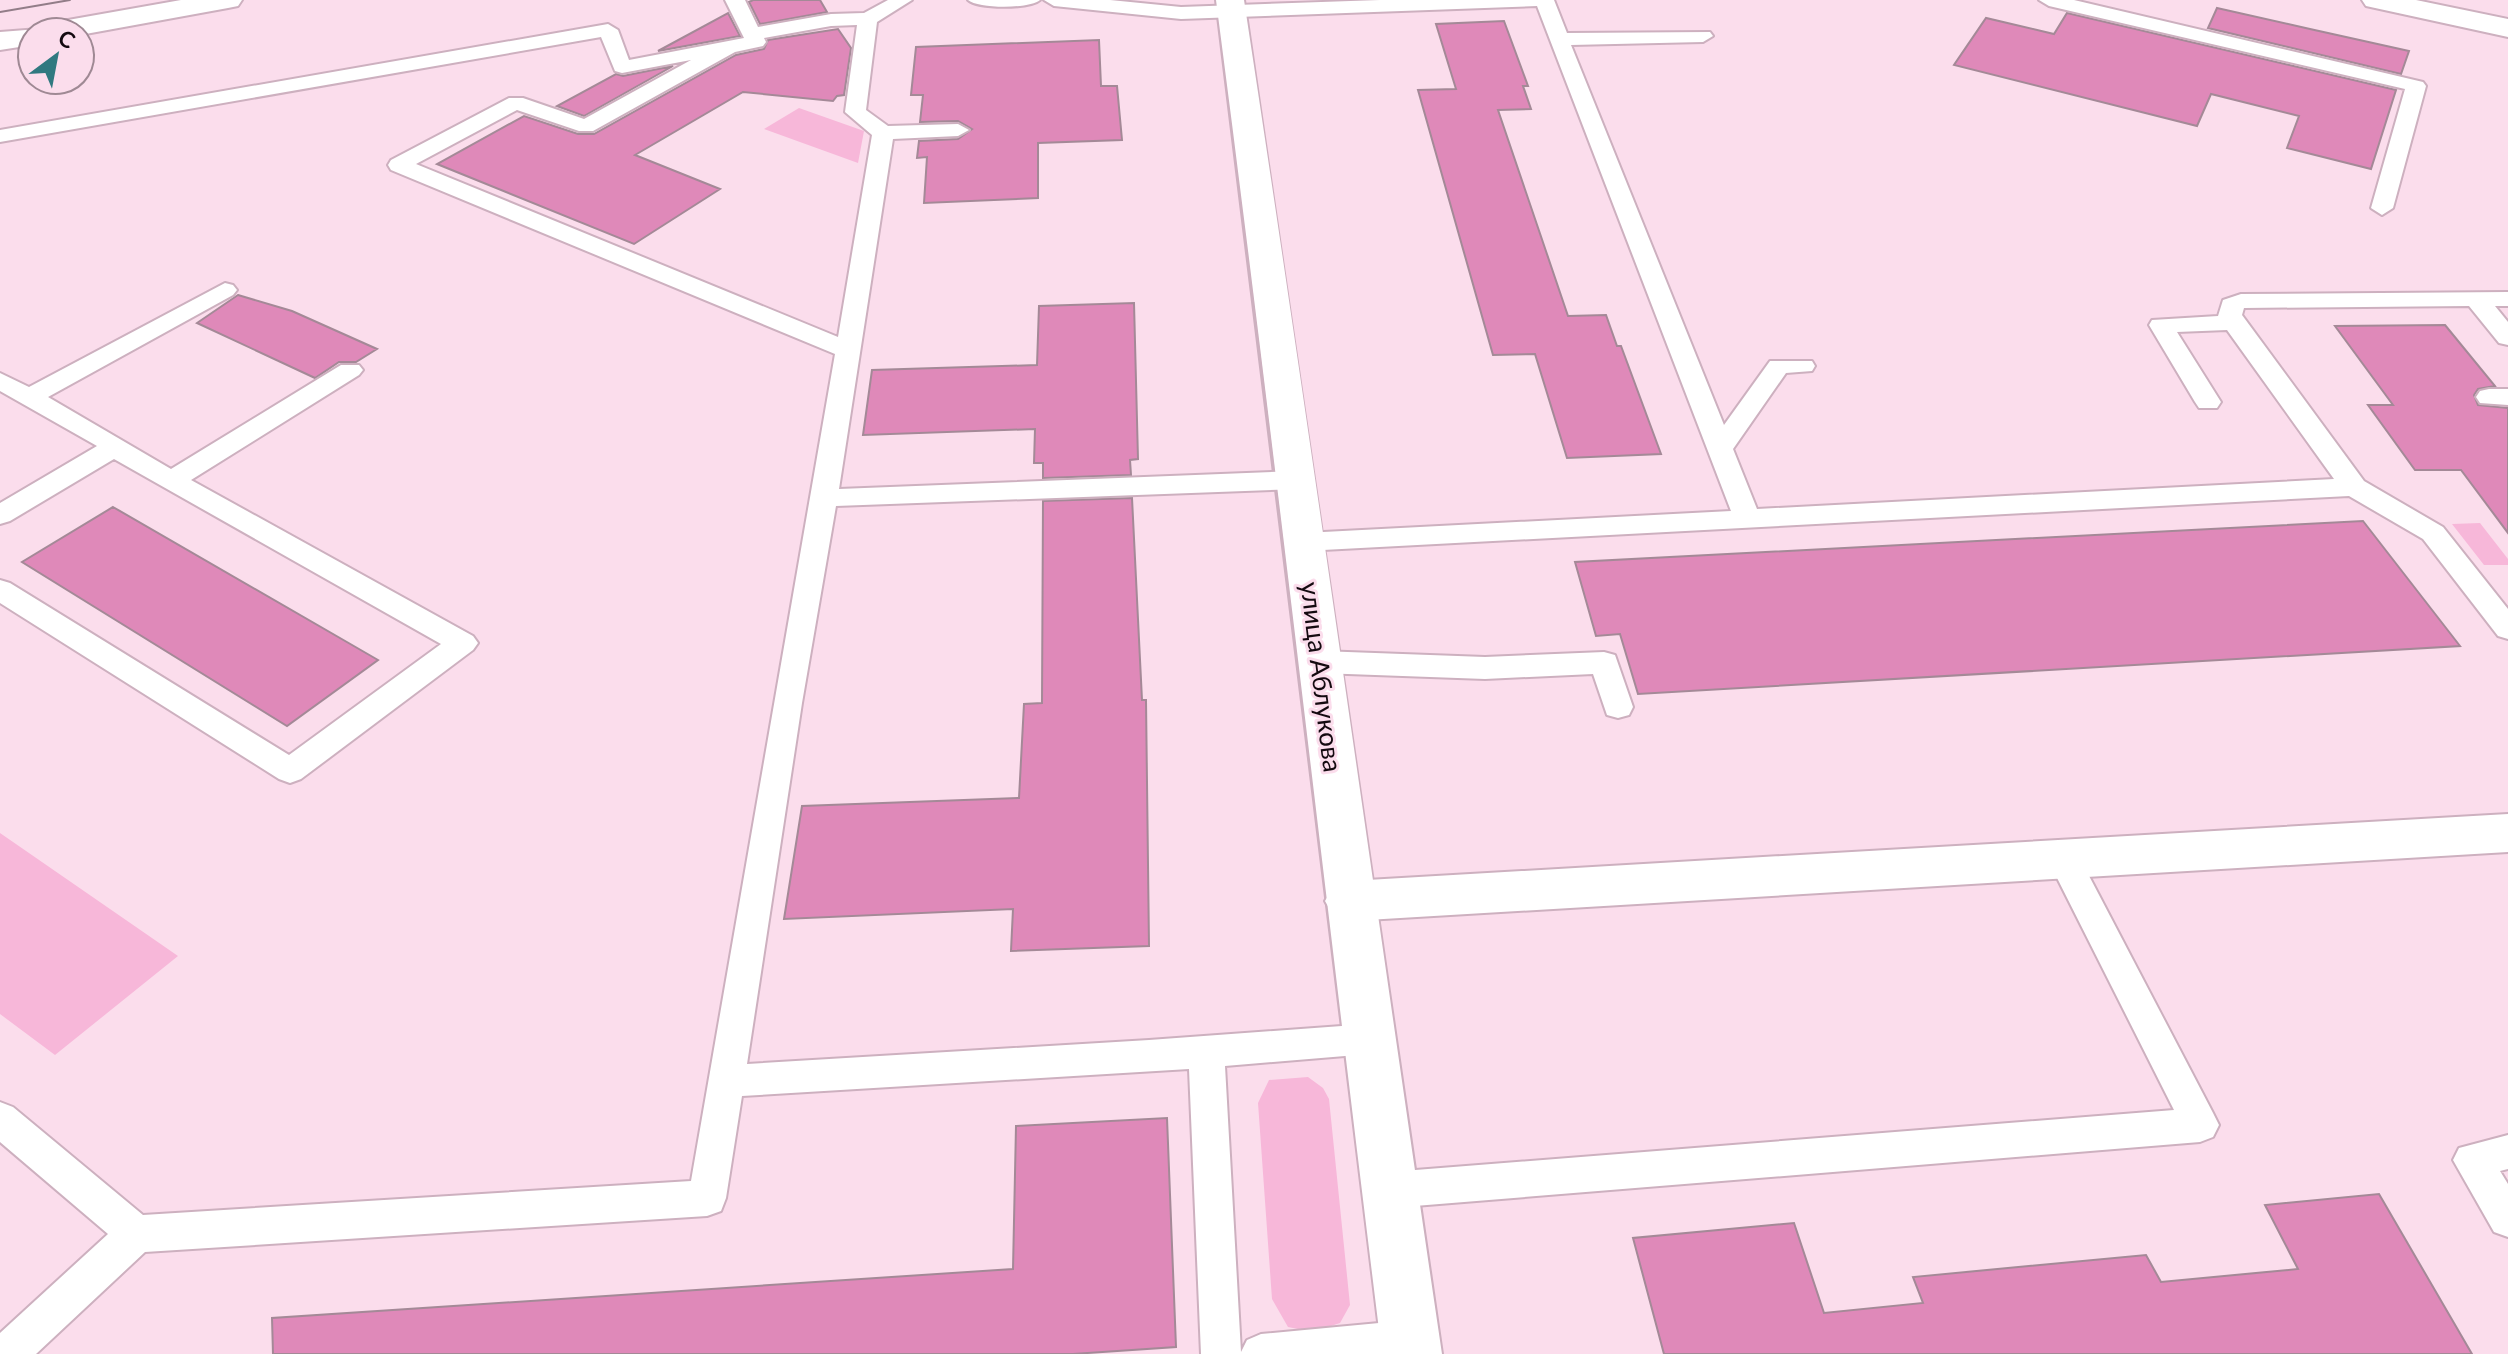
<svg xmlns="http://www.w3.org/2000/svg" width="2508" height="1354" viewBox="0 0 2508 1354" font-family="Lato,sans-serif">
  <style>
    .green { fill: #f7b7d9 }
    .building { fill: #df89b9; stroke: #a48997; stroke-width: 2 }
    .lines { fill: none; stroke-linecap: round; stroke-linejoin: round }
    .service-casing { stroke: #cdb0bf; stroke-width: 4 }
    .minor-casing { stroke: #cdb0bf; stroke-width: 4 }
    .tertiary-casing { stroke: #cdb0bf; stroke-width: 4 }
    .service { fill: #fff; fill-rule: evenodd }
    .minor { fill: #fff; fill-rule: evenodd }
    .tertiary { fill: #fff; fill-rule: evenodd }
    .tram { stroke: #927d88; stroke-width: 2 }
    .labels { text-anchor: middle; stroke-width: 6; stroke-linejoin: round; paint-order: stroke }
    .street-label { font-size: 26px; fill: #140a10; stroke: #fbddec }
  </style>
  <rect width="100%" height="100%" fill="#fbddec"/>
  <path class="green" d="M799,108L864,131L858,163L764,129Z
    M2480,523L2508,559V565H2484L2452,524Z
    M0,833L178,956L55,1055L0,1014Z
    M1308,1077L1323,1088L1329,1099L1350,1305L1340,1323L1313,1332L1288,1327L1272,1299L1258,1103L1269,1080Z"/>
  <path class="building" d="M753,0H820L827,12L760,24L749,2Z
    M2217,8L2310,29L2409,51L2401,74L2208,28Z
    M728,13L740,36L658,51Z
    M2067,13L2396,90L2371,169L2287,148L2299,116L2211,94L2197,126L1954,65L1986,18L2054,34Z
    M1504,21L1528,86H1523L1531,109L1498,110L1568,316L1606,315L1617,346H1621L1661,454L1567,458L1535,354L1493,355L1418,90L1456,89L1436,24Z
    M838,29L851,48L844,95L837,96L833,101L743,92L635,155L720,189L634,244L437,164L524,116L578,134H594L736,55L764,49L768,40Z
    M1099,40L1101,86H1117L1122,140L1038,143V198L924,203L927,157L917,158L919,141L958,139L972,129L958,121L920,122L923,95H911L916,47Z
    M673,66L584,116L557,106L616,74L623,76Z
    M238,295L292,311L377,349L356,362H339L315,378L197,323Z
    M1134,303L1138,459L1130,460L1131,475L1043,478V463H1034L1035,429L863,435L872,370L1037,365L1039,306Z
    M2445,325L2495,386L2478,389L2474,395L2478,405L2508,408V533L2461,470H2415L2368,405H2393L2335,326Z
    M1132,498L1142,700H1146L1149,946L1011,951L1013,909L784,919L802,806L1019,798L1024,704L1042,703L1043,501Z
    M113,507L378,660L287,726L22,562Z
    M2363,521L2460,646L1638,694L1620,634L1596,636L1575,562Z
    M1167,1118L1176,1347L1073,1354H273L272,1318L1013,1269L1016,1126Z
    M2379,1194L2472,1354H1664L1633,1238L1794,1223L1824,1313L1923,1303L1913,1277L2146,1255L2161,1282L2298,1269L2265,1205Z"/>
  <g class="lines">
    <g class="service-casing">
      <path id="service" d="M725,0H745L758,27L831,14L864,13L888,0H912L877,22L866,110L888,126L958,124L969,130L958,136L893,139L839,489L1298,471L1307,474L1311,480L1307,486L1298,489L836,506L802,703L747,1064L1149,1040L1369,1024L1382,1028L1387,1039L1382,1050L1369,1054L1225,1066L1241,1352L1247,1340L1261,1334L1411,1320L1425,1326L1431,1340L1425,1354H1201L1189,1069L742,1096L726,1198L721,1211L707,1216L145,1252L36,1354H0V1333L108,1234L0,1142V1102L13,1107L143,1215L691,1181L835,354L391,170L388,165L391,160L509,98H523L584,119L691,60L622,73L615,71L601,37L0,142V130L608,24L618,30L629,60L744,38ZM857,25L845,112L872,135L838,337L416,164L517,110L579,131H593L735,52L763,46L766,42L764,38L831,26Z
        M968,0H1040C1030,9 978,9 968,0Z
        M1044,0H1110L1181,7L1380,0H1554L1567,33L1710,32L1713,36L1703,42L1571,45L1724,425L1770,361H1812L1815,366L1812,371L1786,373L1733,449L1757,509L2334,479L2227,330L2177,332L2221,402L2217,408H2199L2195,402L2149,325L2152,320L2218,316L2223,300L2241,294L2508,292V306H2495L2508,322V345L2499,343L2469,306L2244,308L2242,315L2364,481L2443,527L2508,609V639L2498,636L2423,539L2349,496L1304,551L1294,549L1290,542L1294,535L1304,533L1731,511L1537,6L1181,19L1054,6Z
        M2039,0H2074L2423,82L2426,86L2393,208L2382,215L2371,208L2405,89L2049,6Z
        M225,283L233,285L237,290L233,295L48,397L171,469L341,365H359L363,370L359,375L191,480L473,636L478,643L473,650L301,779L290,783L279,779L0,603V580L10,583L289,755L441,644L114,459L10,521L0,524V503L97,446L0,391V373L29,387Z
        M2489,389H2508V405L2480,403L2476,397L2480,391Z
        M1320,651L1485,657L1604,652L1615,655L1633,707L1629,715L1618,718L1607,715L1593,674L1485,679L1320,673L1309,670L1305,662L1309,654Z
        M2064,847L2076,851L2213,1113L2219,1125L2213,1137L2200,1142L1390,1208L1376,1202L1371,1190L1376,1178L1390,1172L2174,1110L2048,860L2052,851Z
        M2508,1135V1169L2500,1171L2508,1184V1237L2494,1232L2453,1160L2459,1148Z"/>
    </g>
    <g class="minor-casing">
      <path id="minor" d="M181,0H242L238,6L228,8L80,35V32H32V45L0,50V32L39,29L51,23Z
        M2508,814V852L1350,921L1333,915L1325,901L1333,887L1350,881Z"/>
    </g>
    <g class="tertiary-casing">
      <path id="tertiary" d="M1216,0H1244C1313,451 1375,903 1442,1354H1382C1326,903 1275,451 1216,0Z
        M2362,0H2416L2508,19V37L2366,6Z"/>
    </g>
    <use href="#service" class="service"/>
    <use href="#minor" class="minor"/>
    <use href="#tertiary" class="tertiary"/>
    <path class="tram" d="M0,12L70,0"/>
  </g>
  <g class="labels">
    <g class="street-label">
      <text transform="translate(1321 677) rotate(83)" y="9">улица Аблукова</text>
    </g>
  </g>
  <g transform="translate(56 56) rotate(32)"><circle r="38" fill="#fbddec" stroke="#9f8994" stroke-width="2"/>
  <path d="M0-6L14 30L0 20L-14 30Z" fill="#307980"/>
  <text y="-12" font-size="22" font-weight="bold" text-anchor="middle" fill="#140a10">С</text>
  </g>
</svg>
